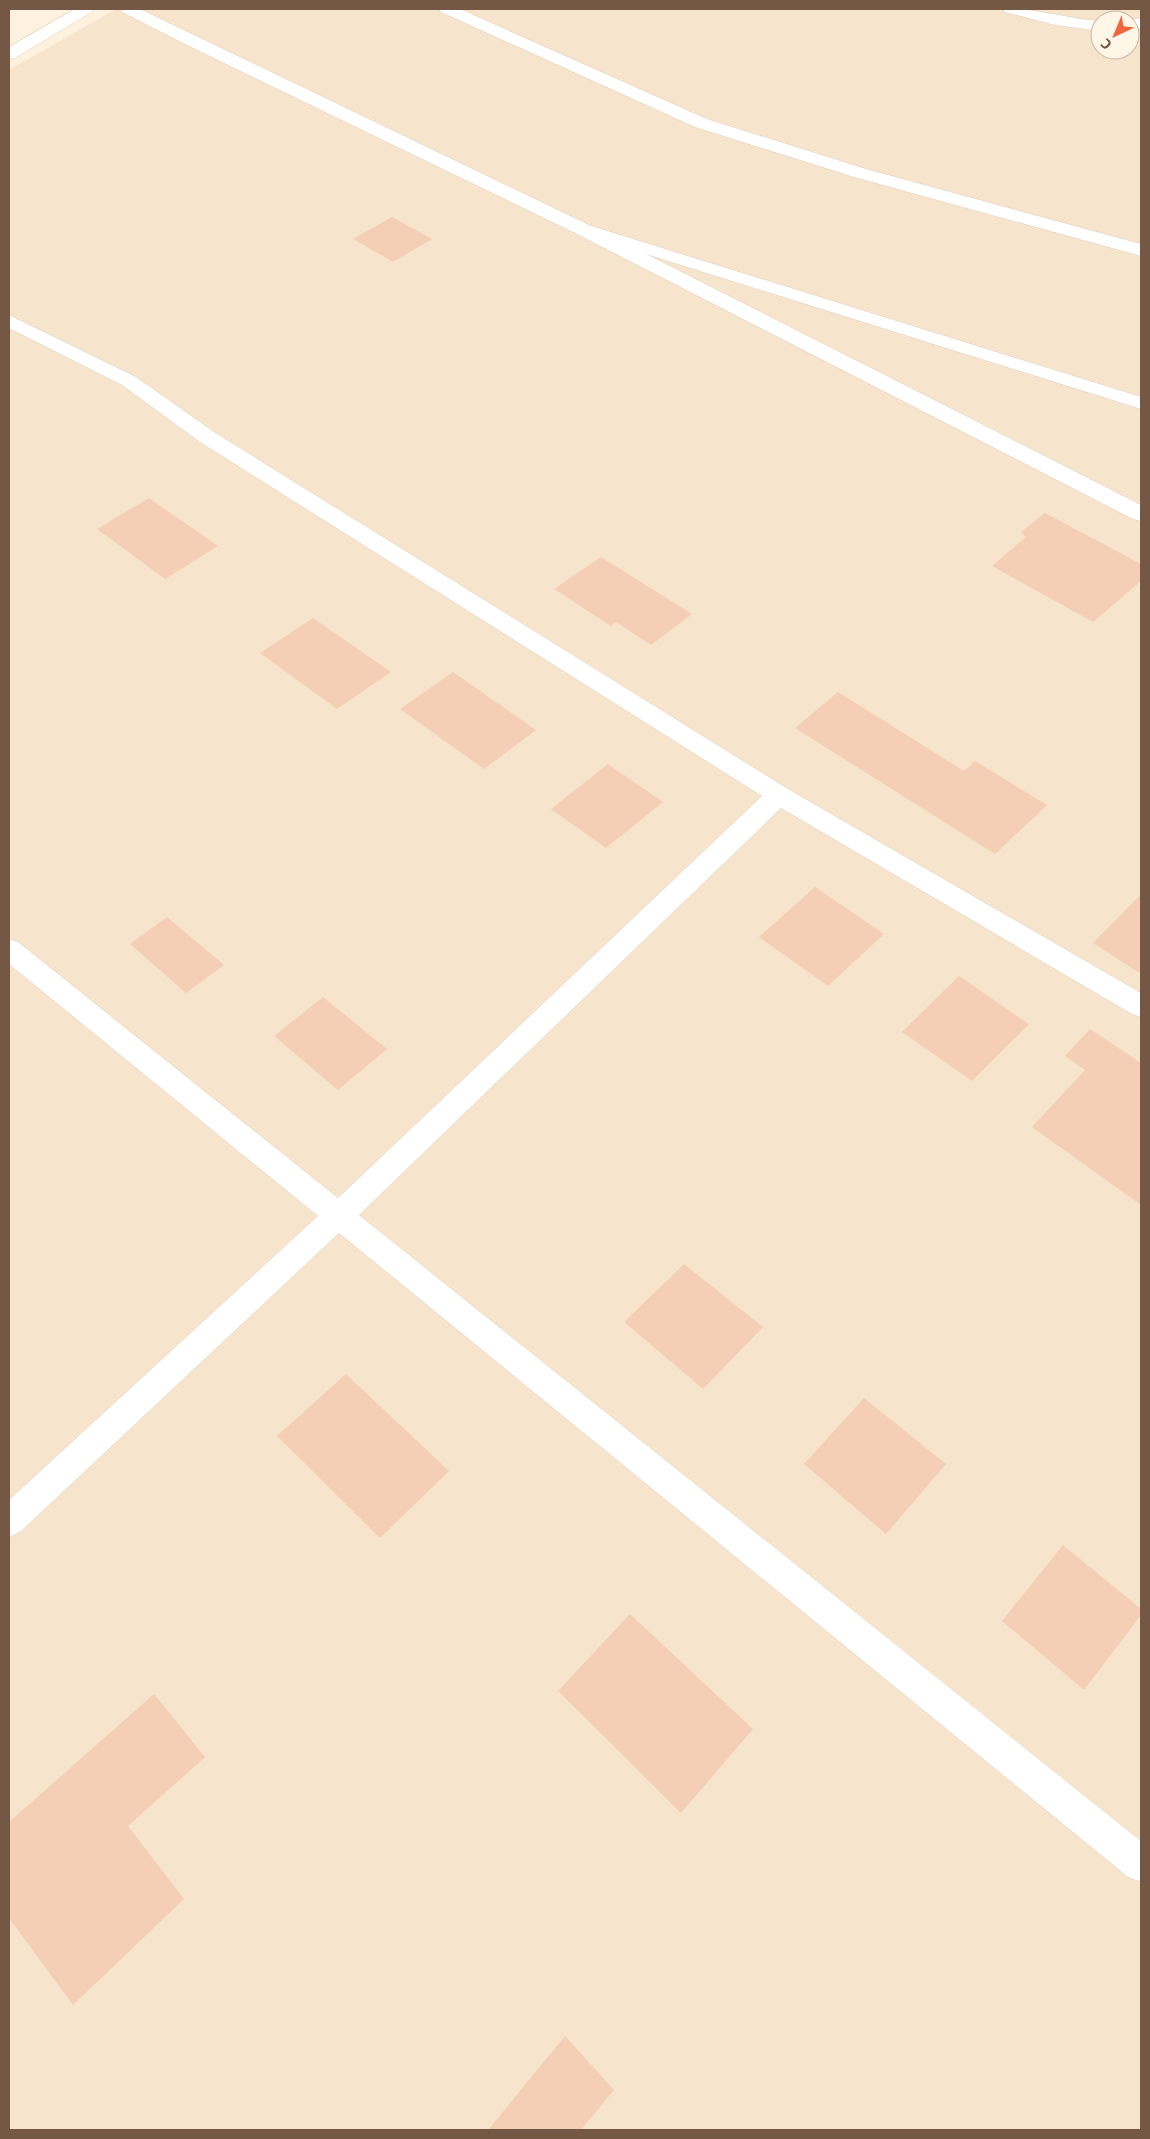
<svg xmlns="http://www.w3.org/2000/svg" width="1150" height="2139" viewBox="0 0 1150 2139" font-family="'Exo 2',sans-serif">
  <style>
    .residential { fill: #f6e4cd; fill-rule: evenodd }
    .building { fill: #f5cfb5 }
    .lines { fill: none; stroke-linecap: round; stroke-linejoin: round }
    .lane-casing { stroke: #e2cebb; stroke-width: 1 }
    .street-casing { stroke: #e2cebb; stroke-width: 1 }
    .lane { fill: #fff; fill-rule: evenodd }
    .street { fill: #fff; fill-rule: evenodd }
  </style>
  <rect width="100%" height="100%" fill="#fef2df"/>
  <path class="residential" d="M116,9H1141V2130H9V70ZM1100,20H1130V50H1100Z"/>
  <path class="building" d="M392,217L432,239L393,262L353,239Z
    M149,498L218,546L165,579L97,529Z
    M1045,513L1141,564V581L1093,622L992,566L1026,537L1021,532Z
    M601,557L692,614L651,645L616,622L611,626L554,589Z
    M313,618L391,672L337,709L260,653Z
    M453,672L536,730L484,769L400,709Z
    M838,692L964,771L975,761L1047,805L995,854L795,728Z
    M608,764L663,802L606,848L551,809Z
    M815,887L884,934L828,986L759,937Z
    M1141,894V974L1093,943Z
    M167,917L224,965L186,993L130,944Z
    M959,976L1029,1024L972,1081L902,1032Z
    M323,997L387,1049L338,1090L274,1036Z
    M1090,1029L1141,1063V1205L1032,1127L1085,1070L1065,1056Z
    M684,1264L763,1327L703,1389L624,1322Z
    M346,1374L449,1471L380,1538L277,1436Z
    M864,1398L946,1464L886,1534L804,1464Z
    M1063,1545L1141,1609V1615L1084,1690L1002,1621Z
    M630,1614L753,1729L681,1813L558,1691Z
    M154,1694L205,1757L128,1826L184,1899L73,2005L9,1918V1822Z
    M565,2036L614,2090L581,2130H488Z"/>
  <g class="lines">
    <g class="lane-casing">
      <path id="lane" d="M585,224L1141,397V409L579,233L577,229L579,225Z"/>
    </g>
    <g class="street-casing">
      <path id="street" d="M75,9H94L92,12L15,58L9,59V47Z
        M120,9H140L589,225L1141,505V521L1133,519L575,233L185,44L122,12Z
        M439,9H460L707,119L866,169L1141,244V256L854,177L695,127L441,12Z
        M1003,9C1033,7 1068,19 1100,21V31L1055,25L1005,12Z
        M1141,18V28L1130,29V20H1126Z
        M9,315L136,377L214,432L788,789L1141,993V1017L1132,1014L781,808L359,1215L1141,1841V1882L1128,1877L339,1233L20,1532L9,1537V1500L318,1216L9,964V939L18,942L338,1198L762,796L200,442L122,385L9,328Z"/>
    </g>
    <use href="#lane" class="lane"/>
    <use href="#street" class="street"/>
  </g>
  <rect width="1150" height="2139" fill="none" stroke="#755745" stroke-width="20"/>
  <g transform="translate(1115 35) rotate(224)"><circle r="24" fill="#fff6e7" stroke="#c8b6a6"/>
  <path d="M0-4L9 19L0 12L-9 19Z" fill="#f0653c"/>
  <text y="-8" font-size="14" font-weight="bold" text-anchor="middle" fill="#755745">С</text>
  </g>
</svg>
